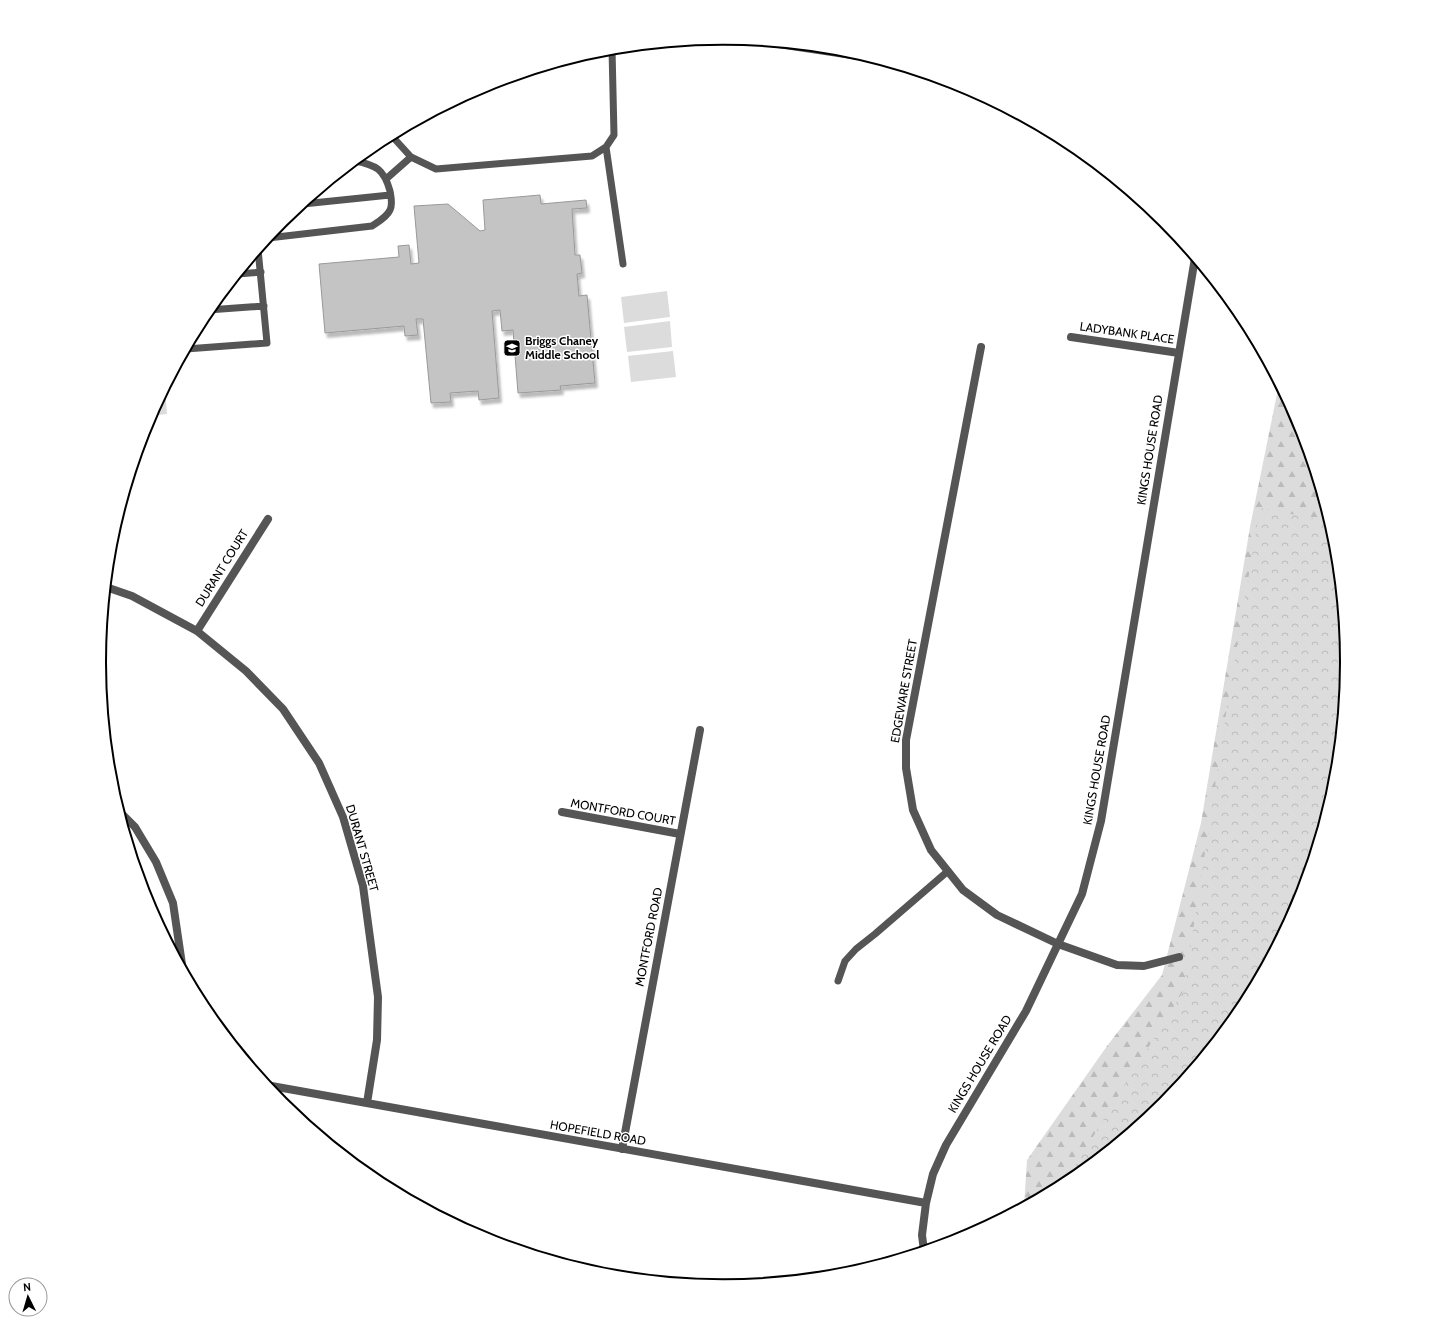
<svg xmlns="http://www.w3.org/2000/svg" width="1446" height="1325" viewBox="0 0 1446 1325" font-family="Cabin,sans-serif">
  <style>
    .grass { fill: #dcdcdc }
    .forest { fill: url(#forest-firs) }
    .park { fill: url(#park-crowns) }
    .building { fill: #c4c4c4; stroke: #999; filter: url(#shadow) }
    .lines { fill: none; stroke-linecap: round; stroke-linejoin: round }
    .service { stroke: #555; stroke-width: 7 }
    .minor { stroke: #555; stroke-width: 8 }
    .labels { text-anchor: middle; stroke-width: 3; stroke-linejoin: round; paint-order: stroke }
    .street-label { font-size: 12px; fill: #000; stroke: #fff }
    .poi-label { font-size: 12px; font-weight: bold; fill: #000; stroke: #fff; text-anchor: start }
    .rim { fill: none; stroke: #000; stroke-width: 2 }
  </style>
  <defs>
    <pattern id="forest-firs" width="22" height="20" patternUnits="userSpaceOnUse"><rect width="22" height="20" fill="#dcdcdc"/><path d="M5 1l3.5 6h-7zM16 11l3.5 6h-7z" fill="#bbb"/></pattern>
    <pattern id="park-crowns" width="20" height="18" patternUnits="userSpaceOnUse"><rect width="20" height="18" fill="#dcdcdc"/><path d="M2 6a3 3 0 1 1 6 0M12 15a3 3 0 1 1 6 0" fill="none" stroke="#bbb"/></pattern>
    <filter id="shadow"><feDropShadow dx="2.5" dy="4.5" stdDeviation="1" flood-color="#0004"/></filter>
  </defs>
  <rect width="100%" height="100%" fill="#fff"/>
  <path class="grass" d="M667,291L670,317L624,323L621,297Z
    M670,321L672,347L627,352L624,327Z
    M673,351L676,377L631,382L628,356Z"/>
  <path class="forest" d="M1279,384L1300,424L1336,541L1347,663L1300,902L1242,1010L1164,1104L1070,1182L1024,1206L1027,1160L1107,1046L1162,975L1201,823L1250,527Z"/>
  <path class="park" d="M165,388L167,414L150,416Z
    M1260,508L1329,521L1336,541L1347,663L1335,785L1300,902L1242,1010L1164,1104L1070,1182L1063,1185L1184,990L1230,688Z"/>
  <path class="building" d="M540,195L541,204L586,200L587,208L572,209L575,255H580L582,273L577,274L579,296L587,295L595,383L560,386L561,390L518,393L513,330L502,331L500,310L492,311L499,398L479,400L478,391L450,393L451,402L431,403L423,319H416L418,335L405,336L404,326L325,333L319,264L399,257L398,246L409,245L411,264L419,263L414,206L448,204L480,231L485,230L483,200Z"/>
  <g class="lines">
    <path class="service" d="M391,135L411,157
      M606,147L623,264
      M386,179L411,157L436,169L592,156L606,147L614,135L612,49
      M303,204L390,195
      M268,238L372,226C378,222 387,217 390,210C393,204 391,197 390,191C384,169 376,165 355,161
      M238,274L261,272
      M208,310L264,306
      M186,349L267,343L258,249
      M838,981L845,961L856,949L875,934L948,871"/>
    <path class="minor" d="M765,42L872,58
      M1071,337L1179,353
      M981,347L906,740V768L913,810L931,850L963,890L997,915L1058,944L1117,965L1144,966L1179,957
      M106,587L132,596L197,631L246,671L283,709L319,763L343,817L363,886L378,997L377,1040L367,1103
      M197,631L268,519
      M118,810L135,827L156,862L173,903L183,971
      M562,812L680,834
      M266,1085L926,1203
      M622,1149L700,730
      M924,1251L922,1235L926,1203L933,1174L946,1145L1026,1011L1058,944L1082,894L1101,821L1195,258"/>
  </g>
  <defs>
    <g id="school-square" transform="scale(0.9)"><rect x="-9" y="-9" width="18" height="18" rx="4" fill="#000" stroke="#fff"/><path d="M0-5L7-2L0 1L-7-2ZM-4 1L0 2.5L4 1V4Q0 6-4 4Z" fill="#fff"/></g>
  </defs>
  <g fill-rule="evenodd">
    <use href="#school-square" x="512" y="348"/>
  </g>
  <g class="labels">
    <g class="street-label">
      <text transform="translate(1127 333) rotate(8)" y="4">LADYBANK PLACE</text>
      <text transform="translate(1150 450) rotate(-81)" y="4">KINGS HOUSE ROAD</text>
      <text transform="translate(222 568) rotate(-58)" y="4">DURANT COURT</text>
      <text transform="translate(904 691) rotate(-80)" y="4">EDGEWARE STREET</text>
      <text transform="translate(1097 770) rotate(-80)" y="4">KINGS HOUSE ROAD</text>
      <text transform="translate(623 812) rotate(10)" y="4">MONTFORD COURT</text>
      <text transform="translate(362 848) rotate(74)" y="4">DURANT STREET</text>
      <text transform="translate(649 937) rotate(-79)" y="4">MONTFORD ROAD</text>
      <text transform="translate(980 1064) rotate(-59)" y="4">KINGS HOUSE ROAD</text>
      <text transform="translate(598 1133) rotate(10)" y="4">HOPEFIELD ROAD</text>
    </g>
    <g class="poi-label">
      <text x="525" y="345">Briggs Chaney<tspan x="525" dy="14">Middle School</tspan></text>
    </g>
  </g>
  <path d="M0 0H1446V1325H0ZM106 662a617 617 0 1 1 1234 0a617 617 0 1 1-1234 0Z" fill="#fff" fill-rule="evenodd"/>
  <path class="rim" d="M106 662a617 617 0 1 1 1234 0a617 617 0 1 1-1234 0Z"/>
  <g transform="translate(28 1297) rotate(355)"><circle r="19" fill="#ffffff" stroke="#999999"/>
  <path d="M0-3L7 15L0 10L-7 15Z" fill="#000000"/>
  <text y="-6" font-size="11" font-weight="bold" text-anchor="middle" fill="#000000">N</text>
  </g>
</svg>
